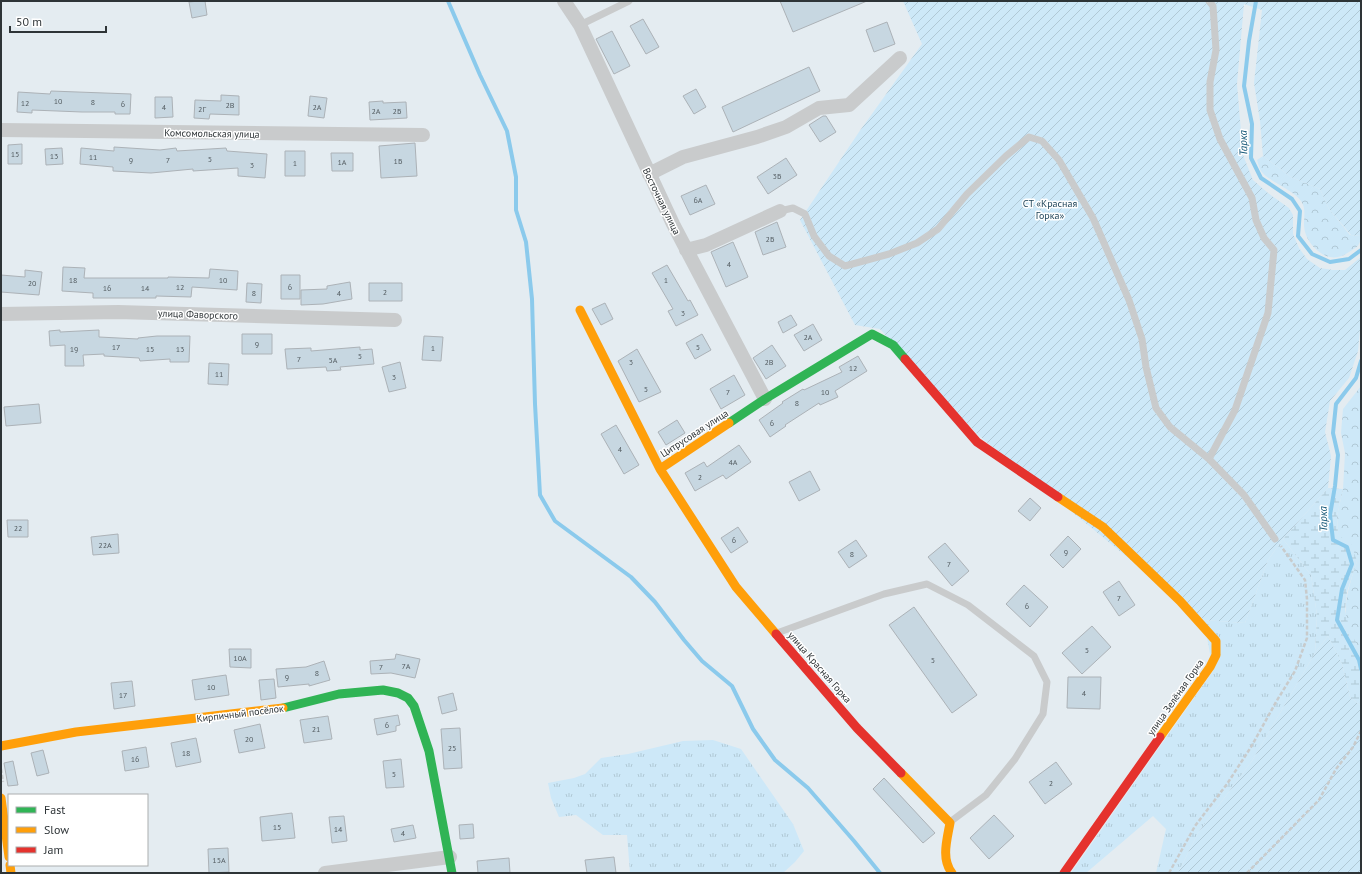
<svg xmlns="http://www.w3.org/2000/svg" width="1362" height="874" viewBox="0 0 1362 874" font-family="'PT Sans',sans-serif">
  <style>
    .grass { fill: url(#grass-tufts) }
    .forest { fill: url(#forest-crowns) }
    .wetland { fill: url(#wetland-marsh) }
    .garden { fill: url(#garden-furrows) }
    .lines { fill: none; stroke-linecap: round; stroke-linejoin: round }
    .stream { stroke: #8bcaec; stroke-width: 4 }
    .building { fill: #c7d7e1; stroke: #acb2b7 }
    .path { stroke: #c8cbcc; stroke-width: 2.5; stroke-dasharray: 4 2; stroke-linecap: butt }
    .lane { stroke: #c9cbcc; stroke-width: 7 }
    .street { stroke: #c9cbcc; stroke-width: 14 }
    .fast { stroke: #30b455; stroke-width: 9 }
    .slow { stroke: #ff9f0a; stroke-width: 9 }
    .jam { stroke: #e5322d; stroke-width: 9 }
    .labels { text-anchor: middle; stroke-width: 3; stroke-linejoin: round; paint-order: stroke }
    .number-label { font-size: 8px; fill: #545d62 }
    .street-label { font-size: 10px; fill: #2e3437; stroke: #fff }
    .park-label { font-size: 10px; fill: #1f4459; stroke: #fff }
    .water-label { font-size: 11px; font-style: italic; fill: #135676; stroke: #fff }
  </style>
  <defs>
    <pattern id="grass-tufts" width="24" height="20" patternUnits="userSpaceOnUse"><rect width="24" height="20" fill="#cde8f8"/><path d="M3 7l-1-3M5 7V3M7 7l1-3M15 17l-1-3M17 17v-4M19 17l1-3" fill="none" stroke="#b0c8d5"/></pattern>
    <pattern id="forest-crowns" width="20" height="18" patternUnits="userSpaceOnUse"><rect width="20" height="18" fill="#cde8f8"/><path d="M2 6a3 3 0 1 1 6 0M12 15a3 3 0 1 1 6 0" fill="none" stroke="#b0c8d5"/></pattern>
    <pattern id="wetland-marsh" width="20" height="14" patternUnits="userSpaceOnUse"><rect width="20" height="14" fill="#cde8f8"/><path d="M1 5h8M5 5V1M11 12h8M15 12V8" fill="none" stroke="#b0c8d5"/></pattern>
    <pattern id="garden-furrows" width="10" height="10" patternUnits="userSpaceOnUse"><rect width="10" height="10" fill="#cde8f8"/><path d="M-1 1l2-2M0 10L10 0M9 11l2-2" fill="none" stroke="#b0c8d5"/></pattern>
  </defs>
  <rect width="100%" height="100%" fill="#e4ecf1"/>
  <path class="grass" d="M1283,539L1311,575L1317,615L1315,653L1252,761L1198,833L1178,873H1156L1166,829L1153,816L1086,873H1071L1213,671L1204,620L1245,623L1268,560Z
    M713,740L741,749L793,824L804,851L795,862L783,873H630L627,835H603L576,815L559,817L551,798L548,783L574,778L585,774L601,758L628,754L683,741Z"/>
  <path class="forest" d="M1263,156L1291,177L1320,189L1329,209L1350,235L1361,236C1361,245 1356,248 1349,252C1342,257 1334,259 1326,256C1314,250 1304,238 1304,224C1304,216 1306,208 1301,201C1294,190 1268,181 1261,171C1259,168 1258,163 1257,160Z
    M1361,386V652C1357,645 1353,639 1350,632C1340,608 1350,584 1357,561L1338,535L1337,516L1343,489L1345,453L1341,433L1343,409Z"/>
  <path class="wetland" d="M1328,488L1343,489L1337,516L1338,535L1351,544L1357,561L1347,592L1345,610L1350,631L1361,652V706L1350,697L1342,664L1328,636L1315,653L1317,615L1311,575L1283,539Z"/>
  <path class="garden" d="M903,1H1361V236L1351,235L1329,209L1320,189L1291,177L1263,156L1260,121L1254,83L1262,10L1244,4L1237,84L1243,155L1253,180L1268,193L1289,208L1293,215V234L1299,248L1307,259L1320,268L1333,270H1345L1361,257V319L1358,351L1349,378L1330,401L1325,432L1331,456L1328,488L1283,539L1268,560L1245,623L1204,620L978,435L880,329L855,325L800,220L859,132L922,44Z
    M1328,636L1342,664L1350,697L1361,706V873H1178L1198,833L1252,761L1315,653Z"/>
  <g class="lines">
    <path class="stream" d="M448,1L480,75L507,131L516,177V210L526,242L532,299L535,404L540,495L555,521L631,577L655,602L684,640L702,661L732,686L753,729L775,760L808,788L854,841L880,873
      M1256,1L1249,41L1244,86L1252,124L1251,158L1261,178L1292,199L1300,211L1298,236L1312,254L1330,262L1349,259L1361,250
      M1361,361L1356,378L1336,404L1333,433L1338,455L1335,486L1330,515L1333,540L1347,547L1352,564L1342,589L1337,620L1359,660L1361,669"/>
  </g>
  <path class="building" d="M199,1H205L207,15L192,18L189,2Z
    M780,1H867L793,32Z
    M643,19L659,47L646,54L630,26Z
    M887,22L895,44L874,52L866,30Z
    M612,31L630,66L614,74L596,39Z
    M809,67L820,91L733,132L722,107Z
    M696,89L706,107L694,114L683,96Z
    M51,91L131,94L130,114H115V112H82L32,110V113L17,112L18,92L50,94Z
    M221,95L239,96V115L210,114L209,119L194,118L195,100L221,101Z
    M310,96L327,98L324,118L308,116Z
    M155,97H172L173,117L155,118Z
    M383,101V103L406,102L407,118L370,120L369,102Z
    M823,116H826L836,132L820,142L809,125Z
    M415,143L417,176L381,178L379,146Z
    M22,144V164H8V145Z
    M114,147L160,150L176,148L177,151L226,148L227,151L267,154L265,178L238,176V168L193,171V169L151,173L113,171V167L80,164L81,148L114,151Z
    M62,148L63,164L46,165L45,149Z
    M285,151H305V176H285Z
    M331,153H353V171H332Z
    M786,158L797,175L768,194L757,177Z
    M706,185L715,204L690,215L681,196Z
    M777,222L786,247L763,255L755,232Z
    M733,242L748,277L726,287L711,252Z
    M667,265L688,301L690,300L698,315L676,326L668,311L673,309L652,273Z
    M63,267L85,268L84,278H168V277L209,278L210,269L238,271L237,290L192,287L191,297L156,296V298H93V293L62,291Z
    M25,270L42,272L39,295L1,292V275L25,277Z
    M281,275H300V299H281Z
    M350,282L352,299L323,304L301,305V290L327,289V286Z
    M247,283L262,284L261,303L246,302Z
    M369,283H402V301H369Z
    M605,303L613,319L601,325L592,309Z
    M791,315L797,325L783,333L778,322Z
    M813,324L822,340L804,351L794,335Z
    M60,330V332L99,330V337L138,339V338L157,336H190L189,362H170V359L140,361L139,358L104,356V354L83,355L84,366H65V345L50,346L49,331Z
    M242,334H272V354H242Z
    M702,334L711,350L695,359L686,343Z
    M424,336L443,337L441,361L422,360Z
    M772,345L786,366L766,379L753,358Z
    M360,347V350L372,349L374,364L340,367L341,370L327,371L326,367L287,369L285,349L311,348V351Z
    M637,349L661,392L639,402L618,361Z
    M858,356L867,371L835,391L838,397L820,405L819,403L785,425L786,426L770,437L759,420L783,403L782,402L803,389L804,390L842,372L839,367Z
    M400,362L406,388L389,392L382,367Z
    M209,363L229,364L228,385L208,384Z
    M734,375L745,395L721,409L710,389Z
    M39,404L41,423L6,426L4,407Z
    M677,420L685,433L666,445L658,432Z
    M616,425L639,465L624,474L601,434Z
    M739,445L751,462L726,479L723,475L695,491L685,473L704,462L707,467Z
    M810,471L820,490L799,501L789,482Z
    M1030,498L1041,508L1030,521L1018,511Z
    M7,520H28V537H8Z
    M738,527L748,542L731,553L721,538Z
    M118,534L119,553L93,555L91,537Z
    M1068,536L1081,549L1063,568L1050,555Z
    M856,540L867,556L849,568L838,552Z
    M945,543L969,571L952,586L928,557Z
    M1119,581L1135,605L1119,616L1103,592Z
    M1024,585L1048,607L1030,627L1006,604Z
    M914,607L977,695L952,713L889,625Z
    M1092,626L1111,647L1082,674L1062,653Z
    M229,649H251V668L230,667Z
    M396,654L420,659L415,678L391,673L371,674L370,661L395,659Z
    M324,661L330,680L309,686V684L278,687L276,669L306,667Z
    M226,675L229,695L195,700L192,680Z
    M1068,677H1101L1100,709L1067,708Z
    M274,679L276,698L261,700L259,680Z
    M132,681L135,706L114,709L111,683Z
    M453,693L457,710L442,714L438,697Z
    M398,715L400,725L396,726V731L377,735L374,719Z
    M328,716L332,739L304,743L300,720Z
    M260,724L265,748L239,753L234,730Z
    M460,728L462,768L444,769L441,729Z
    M196,738L201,762L176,767L171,743Z
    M146,747L149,767L125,771L122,751Z
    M43,750L49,773L37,776L31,753Z
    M401,759L404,787L386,788L383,761Z
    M13,761L18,785L8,786L4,763Z
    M1056,762L1072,784L1045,804L1029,782Z
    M884,778L935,833L923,843L873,789Z
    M292,813L295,838L262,841L260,817Z
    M994,815L1014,836L989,859L970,838Z
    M344,816L347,841L332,843L329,817Z
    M473,824L474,838L460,839L459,825Z
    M413,825L416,838L394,842L391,829Z
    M228,848L229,872L209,873L208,849Z
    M614,857L616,873H587L585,860Z
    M509,858L510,873H478L477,861Z"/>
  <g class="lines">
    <path class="path" d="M1,769L3,782
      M1169,873L1195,826L1227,784L1251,747L1276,702L1295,671L1307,638V599L1305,580L1281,546
      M1247,873L1319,800L1336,769L1353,747L1361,731"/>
    <path class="lane" d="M1209,1L1213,6L1216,50L1210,82V110L1220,139L1252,198L1256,220L1264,238L1274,250L1268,313L1235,410L1209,459L1244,495L1275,539
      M580,25L629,1
      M780,211L793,208L805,214L814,236L829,256L845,266L889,254L917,243L938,229L967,194L1006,156L1029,137L1042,141L1059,160L1093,218L1129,300L1142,339L1146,367L1156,408L1170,427L1209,459
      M777,633L884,594L927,584L968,605L1034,656L1047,682L1043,714L1015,759L986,795L950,822"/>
    <path class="street" d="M564,1L580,25L673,224L765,399
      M1,130L423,135
      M649,174L683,157L757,137L786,127L819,108L849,105L900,58
      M686,250L706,245L780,211
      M1,314L118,312L395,320
      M325,873L450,857"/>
    <path class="fast" d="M729,423L765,399L872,334L893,345L905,359
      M283,708L339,694L383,690L398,693L408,698L414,706L429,751L452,873"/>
    <path class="slow" d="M580,310L660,469L729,423
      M660,469L736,587L776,634
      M1058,497L1103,527L1180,601L1216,641V655L1210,667L1160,737
      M1,746L76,732L283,708
      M901,773L950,823C947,840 941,859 952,873
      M1,798L9,857
      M10,865L11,873"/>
    <path class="jam" d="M905,359L977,442L1058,497
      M776,634L857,728L901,773
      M1064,873L1160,737"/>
  </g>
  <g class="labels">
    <g class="number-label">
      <text x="58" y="104">10</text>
      <text x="93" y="105">8</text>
      <text x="25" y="106">12</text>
      <text x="123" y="107">6</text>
      <text x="230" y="108">2В</text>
      <text x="164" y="110">4</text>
      <text x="317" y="110">2А</text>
      <text x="202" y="112">2Г</text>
      <text x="376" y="114">2А</text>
      <text x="397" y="114">2Б</text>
      <text x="15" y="157">15</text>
      <text x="54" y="159">13</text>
      <text x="93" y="160">11</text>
      <text x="210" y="162">5</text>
      <text x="131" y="163">9</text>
      <text x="168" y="163">7</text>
      <text x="398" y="164">1Б</text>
      <text x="342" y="165">1А</text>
      <text x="295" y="166">1</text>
      <text x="252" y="168">3</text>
      <text x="777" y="179">3Б</text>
      <text x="698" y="203">6А</text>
      <text x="770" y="242">2Б</text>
      <text x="729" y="267">4</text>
      <text x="73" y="283">18</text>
      <text x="223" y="283">10</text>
      <text x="666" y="283">1</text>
      <text x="32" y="286">20</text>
      <text x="180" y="290">12</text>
      <text x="290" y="290">6</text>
      <text x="107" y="291">16</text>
      <text x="145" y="291">14</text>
      <text x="385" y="295">2</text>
      <text x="254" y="296">8</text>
      <text x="339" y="296">4</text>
      <text x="683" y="316">3</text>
      <text x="808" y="340">2А</text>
      <text x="257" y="347">9</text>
      <text x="116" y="350">17</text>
      <text x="698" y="350">5</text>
      <text x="433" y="351">1</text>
      <text x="74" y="352">19</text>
      <text x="150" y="352">15</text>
      <text x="180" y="352">13</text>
      <text x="360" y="359">5</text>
      <text x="299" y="362">7</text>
      <text x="333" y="363">5А</text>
      <text x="631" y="365">3</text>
      <text x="769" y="365">2В</text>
      <text x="853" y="371">12</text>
      <text x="219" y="377">11</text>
      <text x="394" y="380">3</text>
      <text x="646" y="392">5</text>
      <text x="728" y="395">7</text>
      <text x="825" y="395">10</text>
      <text x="797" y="406">8</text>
      <text x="772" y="426">6</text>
      <text x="620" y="452">4</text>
      <text x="733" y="465">4А</text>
      <text x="700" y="480">2</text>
      <text x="18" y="531">22</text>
      <text x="734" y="543">6</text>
      <text x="105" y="548">22А</text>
      <text x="1066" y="555">9</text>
      <text x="852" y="557">8</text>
      <text x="949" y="567">7</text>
      <text x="1119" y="601">7</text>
      <text x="1027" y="609">6</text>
      <text x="1087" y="653">5</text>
      <text x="240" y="661">10А</text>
      <text x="933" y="663">5</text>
      <text x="406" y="669">7А</text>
      <text x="381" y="670">7</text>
      <text x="317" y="676">8</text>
      <text x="287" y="680">9</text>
      <text x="211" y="690">10</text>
      <text x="1084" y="696">4</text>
      <text x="123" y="698">17</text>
      <text x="387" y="728">6</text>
      <text x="316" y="732">21</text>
      <text x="249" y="742">20</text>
      <text x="452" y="751">25</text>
      <text x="186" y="756">18</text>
      <text x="135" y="762">16</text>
      <text x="394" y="777">5</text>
      <text x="1051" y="786">2</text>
      <text x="277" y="830">15</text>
      <text x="338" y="832">14</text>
      <text x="403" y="836">4</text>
      <text x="219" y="863">15А</text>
    </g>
    <g class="street-label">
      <text transform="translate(212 133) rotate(1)" y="4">Комсомольская улица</text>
      <text transform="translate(662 201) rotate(64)" y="4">Восточная улица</text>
      <text transform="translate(198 314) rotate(2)" y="4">улица Фаворского</text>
      <text transform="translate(694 433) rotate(-33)" y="4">Цитрусовая улица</text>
      <text transform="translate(820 667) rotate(49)" y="4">улица Красная Горка</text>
      <text transform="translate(1175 697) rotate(-55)" y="4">улица Зелёная Горка</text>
      <text transform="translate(240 713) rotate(-7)" y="4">Кирпичный посёлок</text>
    </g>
    <g class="park-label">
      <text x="1050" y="207">СТ «Красная<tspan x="1050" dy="12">Горка»</tspan></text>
    </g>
    <g class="water-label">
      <text transform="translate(1243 143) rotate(-91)" y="4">Тарка</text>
      <text transform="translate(1323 519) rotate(-91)" y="4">Тарка</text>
    </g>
  </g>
  <rect width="1362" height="874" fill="none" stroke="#2e3437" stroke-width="4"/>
  <rect x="8" y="794" width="140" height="72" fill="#ffffff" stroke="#abaeaf"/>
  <rect x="16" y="807" width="20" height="6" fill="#30b455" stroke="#abaeaf"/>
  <text x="44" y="814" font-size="12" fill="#2e3437">Fast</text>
  <rect x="16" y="827" width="20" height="6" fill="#ff9f0a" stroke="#abaeaf"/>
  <text x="44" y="834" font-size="12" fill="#2e3437">Slow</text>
  <rect x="16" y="847" width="20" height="6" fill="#e5322d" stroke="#abaeaf"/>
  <text x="44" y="854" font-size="12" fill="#2e3437">Jam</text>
  <path d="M10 26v6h96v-6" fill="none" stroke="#2e3437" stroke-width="2"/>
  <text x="16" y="26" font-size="12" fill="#2e3437" stroke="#ffffff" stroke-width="3" paint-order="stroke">50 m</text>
</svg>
